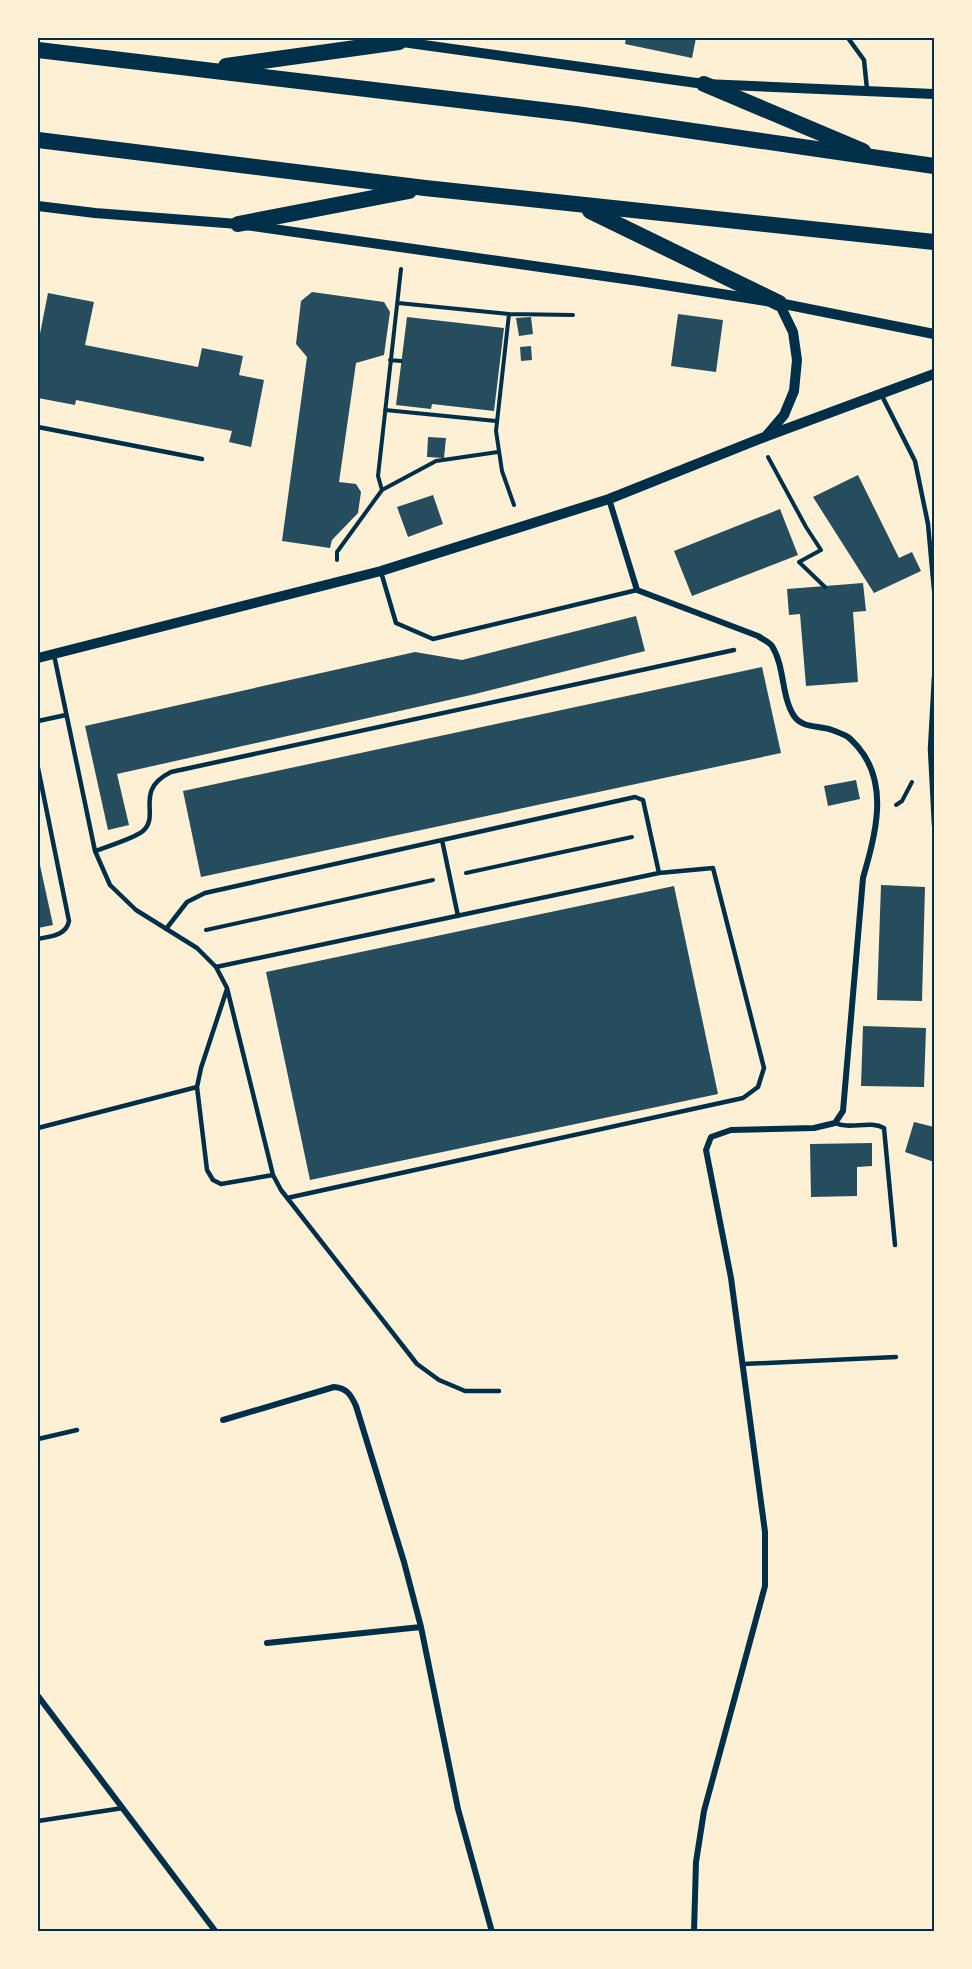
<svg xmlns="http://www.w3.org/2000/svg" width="972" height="1969" viewBox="0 0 972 1969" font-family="'PT Sans Narrow',sans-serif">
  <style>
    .building { fill: #264d5e }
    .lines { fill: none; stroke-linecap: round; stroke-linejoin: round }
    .path { stroke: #003049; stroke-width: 4 }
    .service { stroke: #003049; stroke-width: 4.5 }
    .minor { stroke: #003049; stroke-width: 6 }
    .tertiary { stroke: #003049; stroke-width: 10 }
    .trunk { stroke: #003049; stroke-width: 16 }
    .neatline { fill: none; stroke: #003049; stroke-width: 2 }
  </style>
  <rect width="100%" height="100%" fill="#fdf0d5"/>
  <path class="building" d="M626,38H696L692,58L625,44Z
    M312,292L384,302L390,312L384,355L356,363L339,482L356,484L361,492L358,513L332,540L330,548L282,541L307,357L296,344L301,301Z
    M48,293L94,302L85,345L198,367L202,348L243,356L239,375L264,380L251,447L229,442L232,431L76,400L75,405L38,398V344Z
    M678,314L723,320L716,372L671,366Z
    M407,317L504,328L494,411L432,404L431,409L396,405Z
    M531,317L533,334L519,336L516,318Z
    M531,346L532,360L521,361L520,347Z
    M428,437L446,438L444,458L427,457Z
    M858,475L899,558L912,552L921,571L874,593L813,497Z
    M433,495L443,524L408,537L397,507Z
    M780,509L798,555L692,596L674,551Z
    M863,583L866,611L853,612L858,682L806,686L800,614L789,615L787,589Z
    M636,616L645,651L471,695L117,774L129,825L108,830L85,726L415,652L462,660Z
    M762,667L781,753L201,877L183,791Z
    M856,780L860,799L828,806L824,786Z
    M38,856L53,925L38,928Z
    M881,885L925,887L922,1001L877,1000Z
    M674,886L718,1094L310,1180L266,972Z
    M863,1026L926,1028L924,1087L861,1086Z
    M914,1122L934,1127V1162L905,1152Z
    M872,1143V1166L857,1167V1196L811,1197L810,1144Z"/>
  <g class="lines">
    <path class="path" d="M398,303L509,314L573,315
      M509,314L496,431L502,471L514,505
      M390,360L401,361
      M385,410L496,421
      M768,457L806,527L821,550L799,562L825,587
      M382,490L436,461L498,452
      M337,560V552L382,490L378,476L401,269
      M896,805L902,801L912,782
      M466,873L632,837
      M206,930L433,880"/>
    <path class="service" d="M848,38L864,60L867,89
      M881,394L915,461L928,524L934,590
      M38,427L202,459
      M381,572L396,623L433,639L637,590
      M54,655L95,851L110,885L136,910L197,948L216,967L227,988L273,1175L281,1190L417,1364L439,1380L465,1391H499
      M934,677L930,749L934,825
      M38,721L66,715
      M38,768L69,921C66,936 50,936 38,939
      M442,840L458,916
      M95,851C106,847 135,838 143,831C161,815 133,791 171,772L734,650
      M166,929L187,902L205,893L635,797L643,800L659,873
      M216,967L659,873L713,868L764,1068L758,1087L743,1098L287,1198
      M227,989L201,1068L197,1087L207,1170L213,1180L221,1184L273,1175
      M835,1123C851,1130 869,1120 884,1128L895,1245
      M38,1128L197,1087
      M743,1364L896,1357
      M38,1439L77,1430
      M38,1821L123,1808"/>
    <path class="minor" d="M609,499L637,590L758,636C762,639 769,642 772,646C785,667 781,696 794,716C803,729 819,725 832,730C837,732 843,734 848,737C852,740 855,744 858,747C890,784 875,836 863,878L843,1111L835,1123L814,1128L731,1130L711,1137L706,1150L731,1278L765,1532V1586L704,1811L696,1862L694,1932
      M223,1420L334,1387C347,1388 351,1395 356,1406L404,1562L421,1627L458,1809L492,1932
      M267,1643L421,1627
      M38,1696L216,1932"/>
    <path class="tertiary" d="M395,41L704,84L934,94
      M38,206L95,213L238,224L639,281L779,303L934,334
      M767,435L784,415L794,391L797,360L793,332L779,303
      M38,658L381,571L609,499L767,436L934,374"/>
    <path class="trunk" d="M38,50L576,114L934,166
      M226,66L399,42
      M704,84L863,151
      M38,140L425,188L934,242
      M590,211L779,303
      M238,224L409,191"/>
  </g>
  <rect width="972" height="1969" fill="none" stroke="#fdf0d5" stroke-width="78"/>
  <rect x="39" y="39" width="894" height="1891" class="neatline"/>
</svg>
